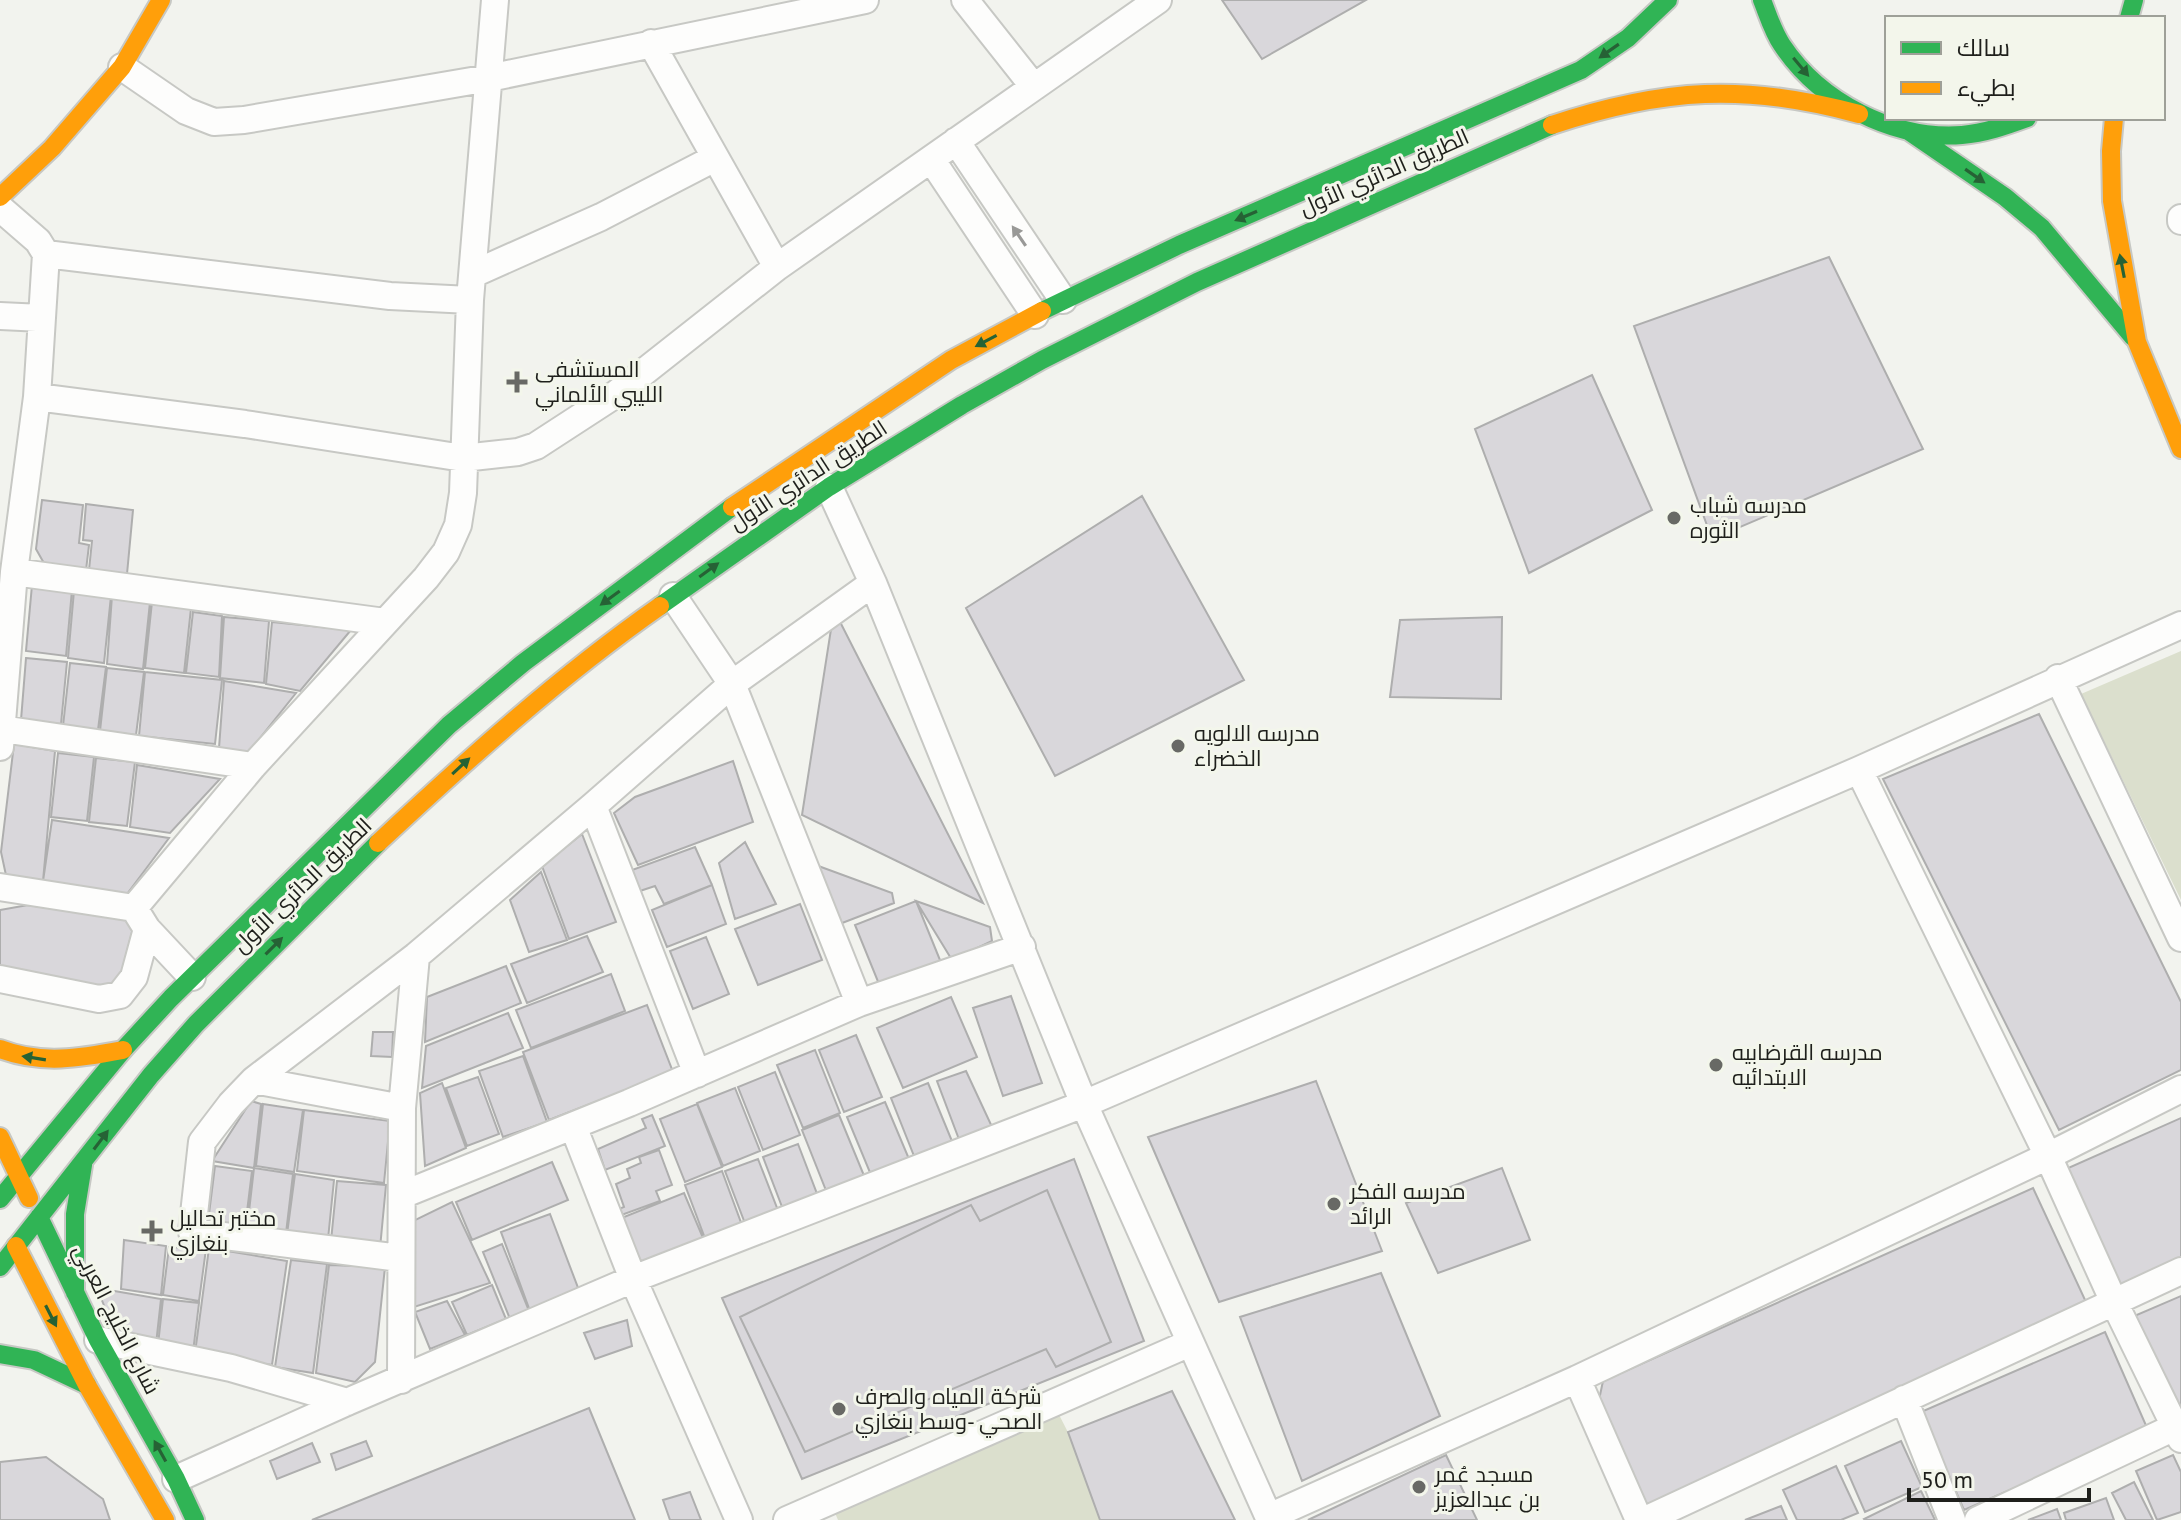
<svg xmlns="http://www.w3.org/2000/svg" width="2181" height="1520" viewBox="0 0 2181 1520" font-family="'PT Sans',Cairo,sans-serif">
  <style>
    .green { fill: #dbdfcd }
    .building { fill: #d9d7db; stroke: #aeaeae; stroke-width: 2 }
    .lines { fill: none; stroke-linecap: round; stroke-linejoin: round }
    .street-casing { stroke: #c7c8c4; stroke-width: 30 }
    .fast-casing { stroke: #c7c8c4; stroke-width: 22 }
    .slow-casing { stroke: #c7c8c4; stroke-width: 22 }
    .street { stroke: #fdfdfc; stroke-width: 26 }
    .fast { stroke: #30b455; stroke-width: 18 }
    .slow { stroke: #ff9f0a; stroke-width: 18 }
    .oneway { fill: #266235 }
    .oneway2 { fill: #999997 }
    .poi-dot { fill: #686965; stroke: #f3f6eb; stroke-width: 3 }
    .labels { text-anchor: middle; stroke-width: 6; stroke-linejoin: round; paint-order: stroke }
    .street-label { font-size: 22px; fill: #1e1f1b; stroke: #f3f6eb }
    .poi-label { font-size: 22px; fill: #1e1f1b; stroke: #f3f6eb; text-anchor: start }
  </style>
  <rect width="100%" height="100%" fill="#f2f3ee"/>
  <path class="green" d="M2181,651V900L2081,694Z
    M1054,1405L1113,1520H838L832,1506Z"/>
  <path class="building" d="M1222,0H1366L1262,59Z
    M1829,257L1923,449L1712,539L1634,326Z
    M1592,375L1652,510L1529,573L1475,429Z
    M1142,496L1244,680L1055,776L966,608Z
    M42,500L83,505L79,543L89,545L86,570L45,565L36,549Z
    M86,504L133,510L127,574L89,570L92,541L83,540Z
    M32,585L72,590L66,656L26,651Z
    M74,591L111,596L104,663L68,658Z
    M112,596L150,602L143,669L107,664Z
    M152,602L191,608L184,673L145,668Z
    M834,610L983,903L802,815Z
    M193,612L222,616L219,677L186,673Z
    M224,617L269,621L264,683L220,678Z
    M1502,617L1501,699L1390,697L1400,620Z
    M272,622L351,630L300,691L266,684Z
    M26,658L67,662L61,724L21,720Z
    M70,663L106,667L98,730L63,726Z
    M107,668L144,672L136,735L100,731Z
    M145,672L222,680L215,744L139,736Z
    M224,681L296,693L249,752L219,748Z
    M2039,714L2181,1002V1070L2059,1130L1883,779Z
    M14,744L55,751L43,881L7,880L1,852Z
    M58,753L94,757L87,821L51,817Z
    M96,758L135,762L127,826L89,822Z
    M733,761L753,822L638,865L614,813L635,797Z
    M137,765L220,779L170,833L130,827Z
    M52,820L169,838L127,894L43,881Z
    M582,834L616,922L569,939L542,866Z
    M745,842L776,904L735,919L719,863Z
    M695,847L712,885L664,904L655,886L640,891L632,870Z
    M802,860L892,893L894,903L837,925Z
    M541,872L567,940L529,952L510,900Z
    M712,885L726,924L667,947L652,910Z
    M916,901L942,965L881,989L855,925Z
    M916,901L990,927L992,941L952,960Z
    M800,904L822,960L758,985L735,929Z
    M28,905L135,921L118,986L68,984L0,970V910Z
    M587,936L603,972L527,1003L511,964Z
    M706,937L729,994L693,1009L670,951Z
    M506,966L521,1003L425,1042L427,997Z
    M611,974L625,1011L531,1048L516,1010Z
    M1011,996L1042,1083L1003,1096L973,1008Z
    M951,997L977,1057L903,1088L877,1028Z
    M647,1005L673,1072L549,1120L523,1052Z
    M508,1013L523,1048L422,1088L426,1046Z
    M373,1032H393L392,1057L371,1056Z
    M856,1035L882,1097L844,1112L819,1050Z
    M815,1050L840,1113L803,1128L777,1065Z
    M523,1056L547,1122L503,1137L479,1071Z
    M966,1071L993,1129L960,1142L937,1081Z
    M775,1072L800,1135L763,1150L738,1087Z
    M478,1077L499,1134L467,1146L446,1088Z
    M1316,1081L1382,1251L1219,1302L1148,1137Z
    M442,1083L466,1148L425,1166L420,1093Z
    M928,1083L954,1146L916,1161L891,1098Z
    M735,1088L760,1151L723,1166L697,1103Z
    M251,1101L261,1104L254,1168L212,1161Z
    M885,1102L909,1159L871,1175L847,1117Z
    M263,1104L303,1110L294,1172L256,1166Z
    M697,1104L722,1167L685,1182L660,1119Z
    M304,1110L390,1121L384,1183L297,1171Z
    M652,1115L665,1146L605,1170L598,1149L646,1128L642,1119Z
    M839,1115L865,1178L827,1193L802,1130Z
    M2181,1118V1259L2116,1288L2066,1169Z
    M798,1144L819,1199L784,1212L763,1157Z
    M659,1150L672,1185L656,1191L660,1201L616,1217L614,1211L624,1207L616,1184L630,1178L627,1169L641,1163L639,1157Z
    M758,1159L779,1213L746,1226L725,1171Z
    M1074,1159L1144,1341L802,1479L722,1298Z
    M552,1162L568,1200L472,1240L456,1202Z
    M215,1166L252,1171L245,1228L208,1222Z
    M254,1168L293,1174L286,1233L247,1229Z
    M1502,1168L1530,1240L1438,1273L1406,1203Z
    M722,1171L743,1228L706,1241L685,1185Z
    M295,1174L334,1180L328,1239L287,1234Z
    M337,1181L386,1185L380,1248L331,1241Z
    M2033,1188L2086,1302L1645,1508L1599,1400L1603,1381Z
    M1047,1190L1111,1342L1056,1367L1046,1349L805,1452L740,1317L971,1205L980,1221Z
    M684,1193L706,1245L636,1273L614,1221Z
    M452,1202L490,1283L414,1307L413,1221Z
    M550,1214L580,1293L530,1311L501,1232Z
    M124,1240L166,1246L161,1295L121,1289Z
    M502,1244L529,1311L510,1319L483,1252Z
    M169,1247L206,1249L199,1301L163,1295Z
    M209,1248L287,1261L272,1365L195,1353Z
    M291,1260L327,1264L313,1373L275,1367Z
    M329,1265L385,1267L375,1362L355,1382L316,1373Z
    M1381,1273L1440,1416L1302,1481L1240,1317Z
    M492,1285L506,1319L467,1335L452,1302Z
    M97,1288L161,1299L156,1344L118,1340Z
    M2181,1296V1413L2132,1317Z
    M163,1299L199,1303L193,1352L158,1345Z
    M447,1301L465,1335L430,1349L415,1312Z
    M627,1320L632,1346L595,1359L584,1333Z
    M2105,1332L2148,1430L1964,1510L1921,1412Z
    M1172,1391L1235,1520H1100L1068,1432Z
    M589,1408L635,1520H312Z
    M366,1441L372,1456L336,1470L331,1454Z
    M1901,1441L1922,1487L1865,1512L1845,1466Z
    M312,1443L320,1462L277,1479L270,1461Z
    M1446,1455L1477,1520H1308Z
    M2173,1455L2181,1472V1512L2157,1520L2136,1471Z
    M46,1457L103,1499L110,1520H0V1462Z
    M1836,1466L1858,1513L1841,1520H1797L1783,1490Z
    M2134,1482L2153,1520H2126L2112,1493Z
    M1921,1491L1935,1520H1865L1864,1519Z
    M690,1492L701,1520H670L663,1500Z
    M2106,1498L2114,1520H2066L2064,1513Z
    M1781,1506L1787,1520H1745Z
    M2057,1509L2061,1520H2028Z"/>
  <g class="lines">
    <g class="street-casing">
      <path id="street" d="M965,0L1034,87
        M651,43L777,267
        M122,67L186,111L214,122L244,120L489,78L865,0
        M956,141L1063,300
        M931,159L1035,315
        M0,208L38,241L46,254L37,397L14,572L0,747
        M2181,218V221
        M46,254L390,296L470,300
        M473,274L601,217L715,158
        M0,316L42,318
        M37,397L245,424L463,458L518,452L536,446L616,394L777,267L1158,0
        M829,487L873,583L1084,1104L1270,1520
        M14,572L385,622
        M673,596L732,684L859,1003
        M2058,678L2181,938
        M2,729L253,766
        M1859,770L2048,1156L2113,1300L2181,1439
        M593,806L697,1074
        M0,887L134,908
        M192,977L147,929L134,908L253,766L426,578L446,552L458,525L463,493L470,300L495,0
        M0,979L99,999L120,995L134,977L147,929
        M254,1080L402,1108
        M573,1126L633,1279L739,1520
        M402,1195L629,1103L859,1003L1022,947
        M400,1258L192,1232L202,1142L231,1104L254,1080L416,956L593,806L732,684L873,583
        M98,1340L231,1368L347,1402
        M1577,1379L2048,1156L2181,1089
        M401,1380L402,1108L416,956
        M1904,1399L1952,1520
        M176,1479L347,1402L633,1279L1084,1104L1859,770L2181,625
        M1269,1517L1577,1379L1639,1520
        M787,1520L1190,1343
        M1645,1520L2181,1271
        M1978,1520L2181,1424"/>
    </g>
    <g class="fast-casing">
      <path id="fast" d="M1762,0C1768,15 1773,32 1782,45C1820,102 1893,140 1962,135C1985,133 2005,126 2027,118
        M2129,18L2134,0
        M1910,132L2005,197L2042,228L2133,337
        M1042,311L1179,245L1581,70L1628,38L1668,0
        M660,606L829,487L962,405L1042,360L1197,282L1552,125
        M0,1199L123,1050L171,998L449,725L523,663L732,507
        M39,1217L98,1340L176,1479L195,1520
        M0,1267L151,1075L196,1024L378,843
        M75,1293V1214L83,1165
        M0,1354L34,1360L87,1385"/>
    </g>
    <g class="slow-casing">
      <path id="slow" d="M2114,118L2111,151L2112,201L2137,342L2181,449
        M1552,125C1663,88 1746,83 1859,114
        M0,197L52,148L122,67L161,0
        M732,507L951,360L1042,311
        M378,843C468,759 560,676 660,606
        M0,1049C41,1065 81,1058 123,1050
        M0,1137L29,1198
        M16,1246L87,1385L165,1520"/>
    </g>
    <use href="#street" class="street"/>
    <use href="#fast" class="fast"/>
    <use href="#slow" class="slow"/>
  </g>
  <defs><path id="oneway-solid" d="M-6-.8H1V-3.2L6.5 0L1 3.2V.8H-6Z" transform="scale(2)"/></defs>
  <g class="oneway">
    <use href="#oneway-solid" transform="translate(1609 51) rotate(145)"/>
    <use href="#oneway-solid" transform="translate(1801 67) rotate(50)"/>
    <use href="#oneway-solid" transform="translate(1975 176) rotate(35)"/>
    <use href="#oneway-solid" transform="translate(1246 216) rotate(157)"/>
    <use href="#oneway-solid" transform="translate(2122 266) rotate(-101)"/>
    <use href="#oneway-solid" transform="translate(986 341) rotate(152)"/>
    <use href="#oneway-solid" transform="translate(709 570) rotate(-36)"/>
    <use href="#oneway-solid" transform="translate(610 598) rotate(144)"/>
    <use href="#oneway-solid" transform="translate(461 766) rotate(-43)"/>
    <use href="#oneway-solid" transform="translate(274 946) rotate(-45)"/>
    <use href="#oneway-solid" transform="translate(34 1058) rotate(-171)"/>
    <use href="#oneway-solid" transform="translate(101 1140) rotate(-53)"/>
    <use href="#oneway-solid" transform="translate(51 1316) rotate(63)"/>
    <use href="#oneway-solid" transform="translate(160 1451) rotate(-119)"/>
  </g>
  <use class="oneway2" href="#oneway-solid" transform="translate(1019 236) rotate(-124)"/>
  <g class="poi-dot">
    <path d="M513 370h8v8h8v8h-8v8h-8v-8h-8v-8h8z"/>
    <circle cx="1674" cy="518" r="8"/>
    <circle cx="1178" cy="746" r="8"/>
    <circle cx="1716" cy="1065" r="8"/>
    <circle cx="1334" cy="1204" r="8"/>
    <path d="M148 1219h8v8h8v8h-8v8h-8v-8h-8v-8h8z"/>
    <circle cx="839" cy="1409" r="8"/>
    <circle cx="1419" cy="1487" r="8"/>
  </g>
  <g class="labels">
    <g class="street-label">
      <text transform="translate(1384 172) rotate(-24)" y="8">الطريق الدائري الأول</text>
      <text transform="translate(808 475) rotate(-33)" y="8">الطريق الدائري الأول</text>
      <text transform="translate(302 885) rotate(-44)" y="8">الطريق الدائري الأول</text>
      <text transform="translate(117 1319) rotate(63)" y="8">شارع الخليج العربي</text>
    </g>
    <g class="poi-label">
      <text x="535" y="377">المستشفى<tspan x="535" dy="25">الليبي الألماني</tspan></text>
      <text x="1690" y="513">مدرسه شباب<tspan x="1690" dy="25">الثوره</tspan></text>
      <text x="1194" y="741">مدرسه الالويه<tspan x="1194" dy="25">الخضراء</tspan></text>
      <text x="1732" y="1060">مدرسه القرضابيه<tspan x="1732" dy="25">الابتدائيه</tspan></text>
      <text x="1350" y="1199">مدرسه الفكر<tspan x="1350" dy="25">الرائد</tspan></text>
      <text x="170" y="1226">مختبر تحاليل<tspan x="170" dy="25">بنغازي</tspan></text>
      <text x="855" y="1404">شركة المياه والصرف<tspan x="855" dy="25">الصحي -وسط بنغازي</tspan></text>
      <text x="1435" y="1482">مسجد عُمر<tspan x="1435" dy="25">بن عبدالعزيز</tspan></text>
    </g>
  </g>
  <rect x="1885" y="16" width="280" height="104" fill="#f3f6eb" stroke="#9ea098" stroke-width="2"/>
  <rect x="1901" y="42" width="40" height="12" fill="#30b455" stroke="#9ea098" stroke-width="2"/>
  <text x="1957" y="56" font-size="24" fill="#1e1f1b">سالك</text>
  <rect x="1901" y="82" width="40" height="12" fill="#ff9f0a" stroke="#9ea098" stroke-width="2"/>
  <text x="1957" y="96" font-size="24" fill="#1e1f1b">بطيء</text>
  <path d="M1909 1488v12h180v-12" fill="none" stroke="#1e1f1b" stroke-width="4"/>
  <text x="1921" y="1488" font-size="24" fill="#1e1f1b" stroke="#f3f6eb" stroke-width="6" paint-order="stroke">50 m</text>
</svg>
